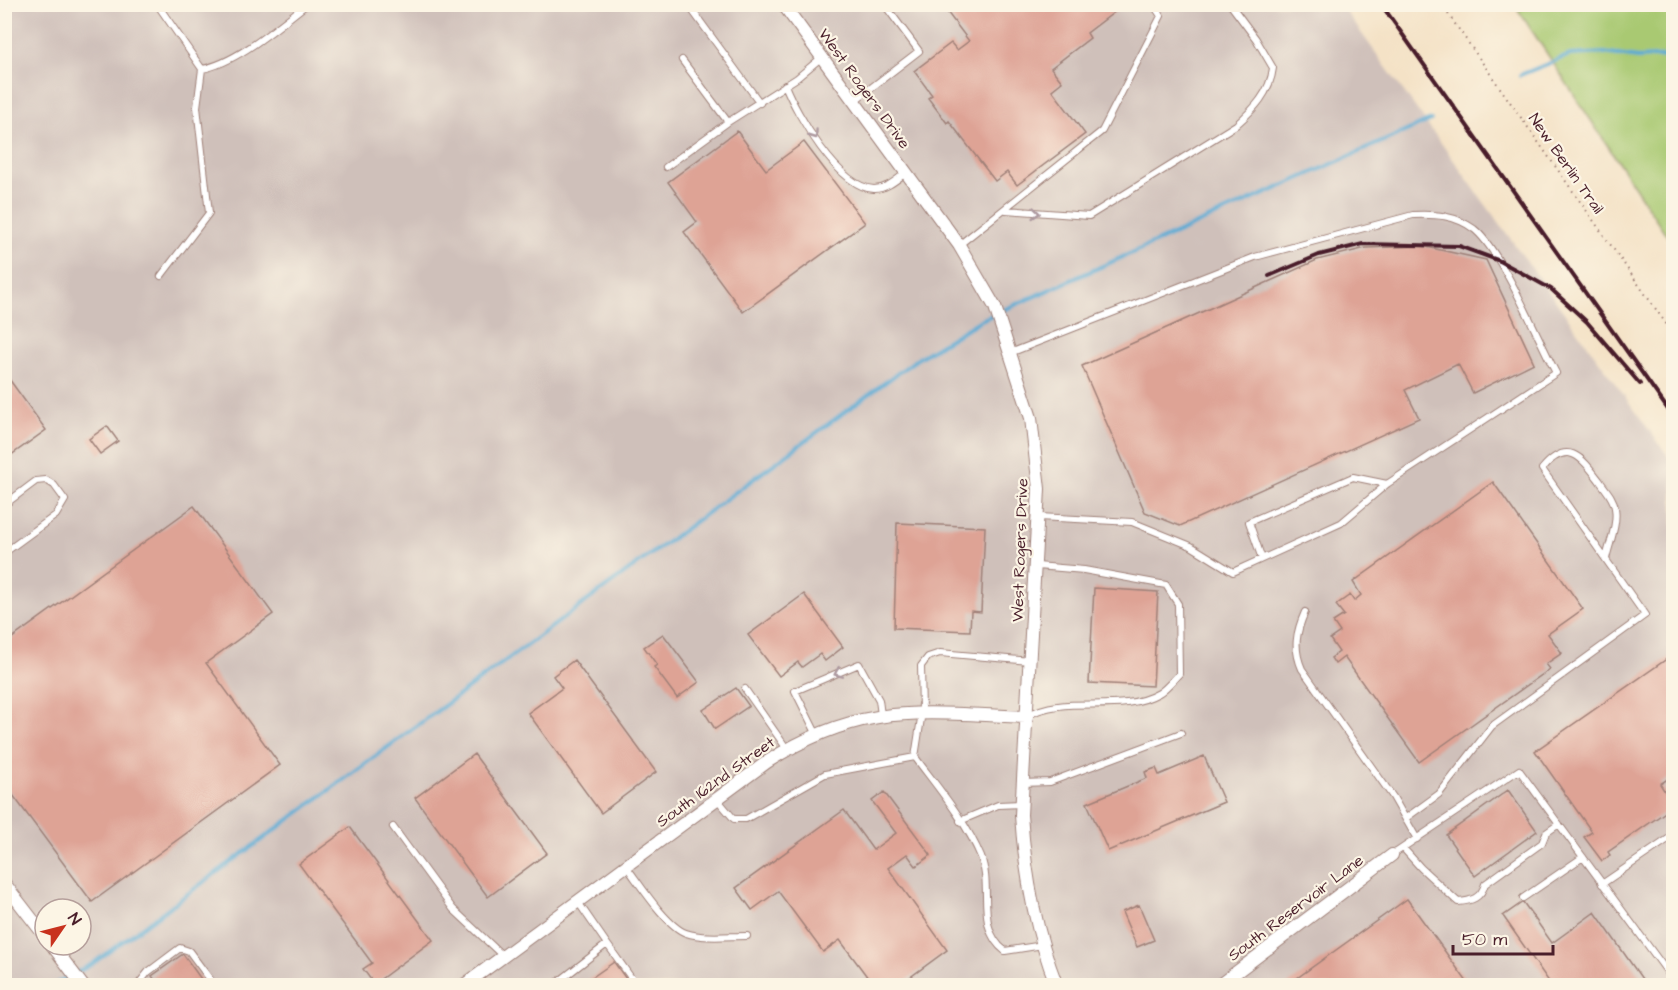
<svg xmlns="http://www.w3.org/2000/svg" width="1678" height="990" viewBox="0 0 1678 990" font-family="'Architects Daughter',sans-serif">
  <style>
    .industrial { fill: #cfc0ba; fill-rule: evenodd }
    .green { fill: #a9c972; stroke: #7a744e; stroke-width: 1.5 }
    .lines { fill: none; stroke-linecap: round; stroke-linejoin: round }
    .stream { stroke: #5aaad4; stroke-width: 4 }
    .building { fill: #dea395 }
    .service-casing { stroke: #9f8078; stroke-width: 8 }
    .minor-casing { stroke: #9f8078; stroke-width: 14 }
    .path { stroke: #9f8078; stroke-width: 2; stroke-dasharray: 1.5 4.5; stroke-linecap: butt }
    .service { stroke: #fff; stroke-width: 6 }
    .minor { stroke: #fff; stroke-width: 12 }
    .rail { stroke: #4a1f2b; stroke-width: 4 }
    .oneway { stroke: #ae9aa0 }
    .labels { text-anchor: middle; stroke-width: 4.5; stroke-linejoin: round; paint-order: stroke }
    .street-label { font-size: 16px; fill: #4a1f2b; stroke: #fcf5e5 }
  </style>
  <rect width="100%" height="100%" fill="#fcf5e5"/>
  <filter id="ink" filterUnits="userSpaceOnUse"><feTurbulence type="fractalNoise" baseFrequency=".0167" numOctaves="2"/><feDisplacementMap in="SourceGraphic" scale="12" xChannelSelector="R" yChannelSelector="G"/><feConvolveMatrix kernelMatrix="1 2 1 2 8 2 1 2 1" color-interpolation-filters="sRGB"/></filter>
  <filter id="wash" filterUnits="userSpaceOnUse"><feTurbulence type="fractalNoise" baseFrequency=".008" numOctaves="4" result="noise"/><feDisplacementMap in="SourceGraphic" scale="24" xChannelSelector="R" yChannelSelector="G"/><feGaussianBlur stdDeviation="1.35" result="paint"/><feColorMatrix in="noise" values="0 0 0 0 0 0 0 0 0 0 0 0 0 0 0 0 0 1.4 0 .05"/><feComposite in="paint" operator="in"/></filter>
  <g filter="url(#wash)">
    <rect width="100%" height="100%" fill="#f4e2c6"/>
    <path class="industrial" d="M5,5H1341L1673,463V985L5,986ZM45,909H81V945H45Z"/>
    <path class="green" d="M1515,5H1673V245Z"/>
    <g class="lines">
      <path class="stream" d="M1520,75L1570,55L1604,53L1638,58L1674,56
        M52,986L92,964L917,359L981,320L1431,120"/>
    </g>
    <g id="blocks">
      <path class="building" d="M941,4H1125L1087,33L1090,38L1051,68L1062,82L1052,90L1085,134L1017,185L1007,172L995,181L949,121L947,123L928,98L932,95L914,71L951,43L957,50L969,41Z
        M737,131L766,170L804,142L865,223L743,312L684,232L697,222L668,182Z
        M1422,246L1486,260L1534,363L1473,393L1458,364L1405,390L1419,418L1180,526L1145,512L1082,366L1317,260L1366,248Z
        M4,372L46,430L4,460Z
        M107,426L118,441L100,454L89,439Z
        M1493,482L1583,609L1548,634L1562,653L1546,664L1550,669L1419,762L1344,657L1335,664L1331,658L1339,652L1330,639L1340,632L1333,622L1344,615L1336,605L1350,595L1354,601L1361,595L1353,582Z
        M194,506L273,614L206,663L280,765L92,902L4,783V644Z
        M897,523L985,527L981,612L971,611L970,631L894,628Z
        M1094,588L1158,592L1153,686L1089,683Z
        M804,594L843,647L825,661L820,654L802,667L798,662L779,676L748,635Z
        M663,634L699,682L677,698L654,667L657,665L644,647Z
        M1674,654V775L1660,784L1674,806L1608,852L1610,855L1602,861L1584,837L1592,832L1535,751Z
        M574,660L656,772L601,813L528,713L562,688L553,676Z
        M736,688L749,706L715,729L703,710Z
        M474,754L547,853L488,897L415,798Z
        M1204,756L1224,802L1108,851L1087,803L1147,778L1145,772L1156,768L1159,775Z
        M1508,790L1537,831L1475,876L1446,835Z
        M884,792L931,855L916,866L907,854L888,868L947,950L898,986H874L840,940L823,952L778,891L752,910L736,888L844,810L873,850L896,833L872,801Z
        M350,827L433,940L374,984L363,969L372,963L299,864Z
        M1407,899L1470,986H1286Z
        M1523,902L1552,943L1595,912L1647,986H1552L1503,916Z
        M1139,905L1154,940L1137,947L1122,912Z
        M183,954L206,986H159L152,976Z
        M614,962L631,986H572L581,979L584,983Z"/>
    </g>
  </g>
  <g filter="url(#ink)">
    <use href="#blocks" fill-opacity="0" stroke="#9f8078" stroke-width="1.5"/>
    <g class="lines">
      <g class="service-casing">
        <path id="service" d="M157,4L202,69C237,63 278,26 307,4
          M689,6L760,103
          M4,10L12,4
          M682,60L728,122
          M785,85C796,113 839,188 874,189C887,189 896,180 907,172
          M854,101L919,51L884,4
          M666,167L728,122L797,78L822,57
          M1006,210L1089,216L1236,125C1254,109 1270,93 1273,68L1256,39L1230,4
          M959,245L1102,131L1161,16L1153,4
          M161,276L209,213L197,107L202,69
          M1010,353L1255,257L1413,215C1435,214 1455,215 1474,229C1501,250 1538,339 1556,373L1387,484L1341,523L1233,572L1191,546L1132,522L1039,517
          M4,505L36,481L46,480L54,485L65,500L56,515L4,553
          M1262,559L1249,522L1353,477L1387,484
          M1305,612C1296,632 1293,649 1302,669L1393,797L1417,839
          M745,689L787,749
          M1027,716C1065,693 1119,716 1159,693C1166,689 1173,680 1179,674L1178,604L1166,585L1084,570L1037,566
          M816,733L795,691L859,664L879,700L881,715
          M915,757L922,712L921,666L928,657L940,653L1030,661
          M1023,783L1050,782L1181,733
          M717,799L734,819H746L825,774L915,757C938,788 966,821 981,857C993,888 975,928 1005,951L1043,945
          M1406,818L1439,794L1492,726L1645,615L1542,469C1567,439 1581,456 1599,480C1605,489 1614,498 1615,508C1618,524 1609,544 1606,559
          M960,821L998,805L1021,804
          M393,827L453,909L503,956
          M1403,848L1421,868L1458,902C1472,901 1481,898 1485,884L1542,843L1546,833L1559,824
          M1392,855L1519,770L1674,981
          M626,866C639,883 666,926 686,933C704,939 727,936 747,936
          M1602,884L1674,835
          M1523,898L1583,857
          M607,944L637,986
          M137,986L148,972L180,948L189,951L215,986
          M553,986L607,944L578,902"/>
      </g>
      <g class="minor-casing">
        <path id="minor" d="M783,4L959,245L995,307L1031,418L1039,489L1021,815C1025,874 1035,931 1057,986
          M4,883L45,936
          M52,945L83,986
          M463,986L767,762C862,701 920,713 1027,717
          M1218,986L1392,855"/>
      </g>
      <path class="path" d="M1441,4L1674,335"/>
      <use href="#service" class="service"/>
      <use href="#minor" class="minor"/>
      <path class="rail" d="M1381,4L1674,418
        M1269,276L1319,255L1363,244L1459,246L1500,261L1551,289L1587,322L1640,384"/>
    </g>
    <defs><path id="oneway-chevron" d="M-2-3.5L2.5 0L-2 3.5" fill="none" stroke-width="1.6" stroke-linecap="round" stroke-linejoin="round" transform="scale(1.5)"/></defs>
    <g class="oneway">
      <use href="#oneway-chevron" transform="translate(814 135) rotate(55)"/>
      <use href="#oneway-chevron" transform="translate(1036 213) rotate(5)"/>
      <use href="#oneway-chevron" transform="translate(838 673) rotate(157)"/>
    </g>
  </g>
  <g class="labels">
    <g class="street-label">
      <text transform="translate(865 88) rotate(54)" y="6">West Rogers Drive</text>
      <text transform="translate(1567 163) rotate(55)" y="6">New Berlin Trail</text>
      <text transform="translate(1019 550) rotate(-88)" y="6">West Rogers Drive</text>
      <text transform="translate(715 781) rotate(-36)" y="6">South 162nd Street</text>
      <text transform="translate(1295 907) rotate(-37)" y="6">South Reservoir Lane</text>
    </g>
  </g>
  <rect width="1678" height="990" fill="none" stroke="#fcf5e5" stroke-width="24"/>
  <g transform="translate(63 927) rotate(55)"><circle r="28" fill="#fcf5e5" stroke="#b59f9b" stroke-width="1.5"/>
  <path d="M0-4.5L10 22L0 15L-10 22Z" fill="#c8321e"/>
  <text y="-9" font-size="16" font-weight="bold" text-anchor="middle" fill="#4a1f2b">N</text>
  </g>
  <path d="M1453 945v9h100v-9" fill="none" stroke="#4a1f2b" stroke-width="3"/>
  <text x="1462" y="945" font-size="18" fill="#4a1f2b" stroke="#fcf5e5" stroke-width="4.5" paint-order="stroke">50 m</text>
</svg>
